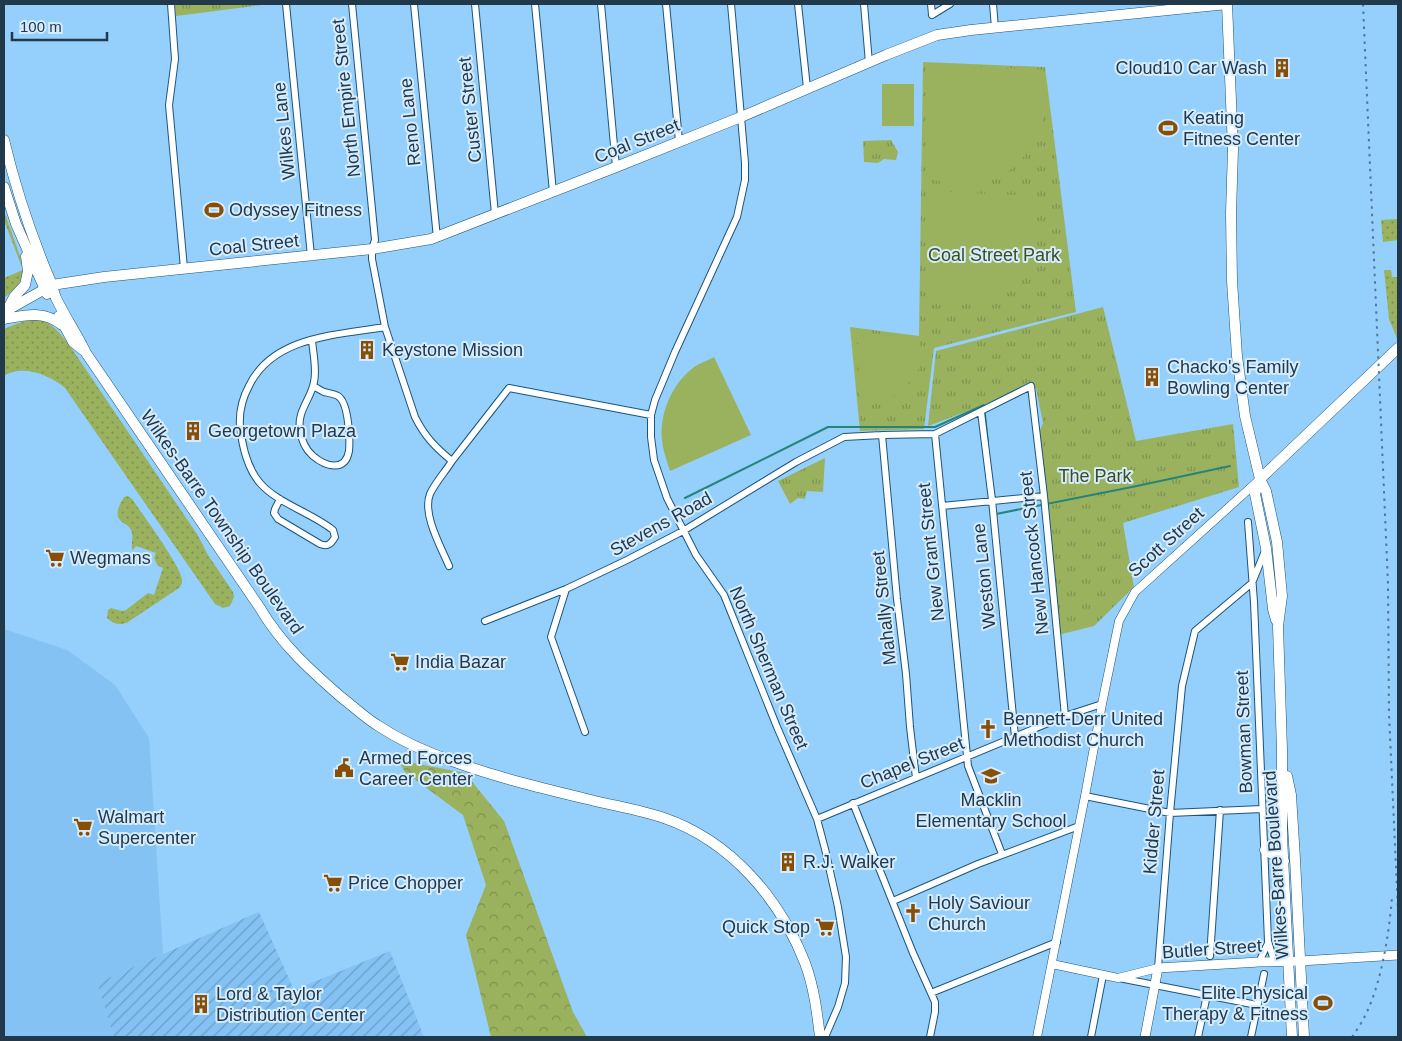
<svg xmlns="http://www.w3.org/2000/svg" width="1402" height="1041" viewBox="0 0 1402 1041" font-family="Helvetica,sans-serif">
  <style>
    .built { fill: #83c2f3 }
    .industrial { fill: url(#industrial-furrows) }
    .grass { fill: url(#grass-dots) }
    .forest { fill: url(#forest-crowns) }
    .park { fill: url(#park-tufts) }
    .pitch { fill: #9ab25e }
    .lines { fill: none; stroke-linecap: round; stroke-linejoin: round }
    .stream { stroke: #268579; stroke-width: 2 }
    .minor-casing { stroke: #1c557c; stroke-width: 8 }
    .tertiary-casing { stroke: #1c557c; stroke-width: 9 }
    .secondary-casing { stroke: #1c557c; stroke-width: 10 }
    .primary-casing { stroke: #1c557c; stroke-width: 11 }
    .minor { stroke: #fff; stroke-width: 6 }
    .tertiary { stroke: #fff; stroke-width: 8 }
    .secondary { stroke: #fff; stroke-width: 9 }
    .primary { stroke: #fff; stroke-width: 10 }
    .rail { stroke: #527896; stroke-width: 2; stroke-dasharray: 2.5 5; stroke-linecap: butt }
    .labels { text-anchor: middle; stroke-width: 4; stroke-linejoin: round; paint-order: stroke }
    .poi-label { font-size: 18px; fill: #21394b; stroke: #d5ecfe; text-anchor: start }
    .street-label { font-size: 18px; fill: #21394b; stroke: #d5ecfe }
    .park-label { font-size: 18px; fill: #404c1e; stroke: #d5ecfe }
  </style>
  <defs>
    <pattern id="industrial-furrows" width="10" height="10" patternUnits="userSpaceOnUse" patternTransform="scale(1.25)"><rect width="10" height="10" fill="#83c2f3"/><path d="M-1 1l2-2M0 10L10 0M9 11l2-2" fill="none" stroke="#6b9fc7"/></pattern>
    <pattern id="grass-dots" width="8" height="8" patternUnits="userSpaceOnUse" patternTransform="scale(1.25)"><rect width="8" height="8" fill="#9ab25e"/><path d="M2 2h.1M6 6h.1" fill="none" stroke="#7d9250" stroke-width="1.8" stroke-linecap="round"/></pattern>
    <pattern id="forest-crowns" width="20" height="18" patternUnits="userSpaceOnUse" patternTransform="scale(1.25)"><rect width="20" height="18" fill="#9ab25e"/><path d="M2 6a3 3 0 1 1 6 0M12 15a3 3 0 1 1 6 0" fill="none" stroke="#7d9250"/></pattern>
    <pattern id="park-tufts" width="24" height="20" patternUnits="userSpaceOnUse" patternTransform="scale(1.25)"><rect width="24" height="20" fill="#9ab25e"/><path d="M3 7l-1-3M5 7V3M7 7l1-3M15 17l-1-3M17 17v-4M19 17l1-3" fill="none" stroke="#7d9250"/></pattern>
  </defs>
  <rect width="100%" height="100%" fill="#95cffc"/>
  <path class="built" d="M4,629L67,650L115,685L149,738L163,954L97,983L114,1037H4Z"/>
  <path class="industrial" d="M259,912L294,990L390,951L424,1037H114L97,983Z"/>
  <path class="grass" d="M4,211L23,265C25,281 16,289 4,298V278L23,270L4,220Z
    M1398,219V240L1383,242L1381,220Z
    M1384,270H1391L1392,277H1398V341L1389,319Z
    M36,318C54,324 58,331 70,346L197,534L208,555L233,592L234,597L230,606L223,608L215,604L65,388C50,375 22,364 4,376V329L16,324Z
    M128,496L132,499C141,512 182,568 182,580C182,584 181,585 179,588L128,622C121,626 113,624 107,618L108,610L111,608L122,611L126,610L148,593L154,595L163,568L158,566L154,558L156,553L136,546L133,550L132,549C131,543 134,536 131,530C129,526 125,524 122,522C113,515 120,504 124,497Z"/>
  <path class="forest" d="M398,760L465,773L504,821L573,1012L587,1037H491L466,935L486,885L463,815L405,772Z"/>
  <path class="park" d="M175,4H269L176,16Z
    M923,62L1045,67L1076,312L934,348L924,429L860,431L850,327L919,336Z
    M891,140L898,152L896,160L884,159L878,163L864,162L863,141Z
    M1103,307L1136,441L1233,424L1239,487L1123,523L1134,587L1094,626L1058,635L1037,438L1043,423L1036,388L1023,390L928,426L936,351Z
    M825,458L823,492L807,491L805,499L798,498L790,504L778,481Z"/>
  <path class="pitch" d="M937,65L1043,70C1045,81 1047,92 1046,104C1044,139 1018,174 983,183C967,187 942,181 926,179V76Z
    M882,84H914V126H882Z
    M934,191L1031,196L1033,232L1028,260L1017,285L993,296L969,299L927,298L926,199Z
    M865,335L919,338V368L916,376L897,394L889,398L860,397L857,345Z
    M714,357L751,435L670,471C667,461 663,451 662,441C659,414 672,384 693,368C699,363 707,361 714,357Z"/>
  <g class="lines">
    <path class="stream" d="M685,498L828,427H935L984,405L988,443
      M996,514L1137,486L1230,466"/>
    <g class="minor-casing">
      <path id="minor" d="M171,4L175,59L169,105L184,268
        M286,4L311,256
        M352,4L375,240L372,249V259L385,327L415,417C425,437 436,448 452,461L509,388L651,415
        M414,4L437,238
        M475,4L495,214
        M535,4L553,192
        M601,4L616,167
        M666,4L679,141
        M731,4L741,117L745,163V180L737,217L675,352L655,400L651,415V437L654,460L667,498L696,555L724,595L777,727L817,819L825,849L838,907L846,957L845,983L838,1007L825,1037
        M798,4L807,88
        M864,4L869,63
        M931,4L932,15
        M993,4L995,28
        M932,15L950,4
        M312,340C313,353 317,369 314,382C311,399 297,411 300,429C301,439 305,449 313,456C325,466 345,473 349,451C350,440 349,403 338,396C334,394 328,393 324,392C320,390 317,388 313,386
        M981,412L992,500L1015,737
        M935,434L968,766L1002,854
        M882,435L897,599L906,674L910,727L916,778
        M280,499L275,509L274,513L278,519L320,544C328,547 331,544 335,537L333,530C312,513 277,503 260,483C247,468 242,445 240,426C239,412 242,399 249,386C273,336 337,335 385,327
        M942,506L1044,496
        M1248,522L1254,602L1268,941L1274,961
        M449,566C441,547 422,514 430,494C435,483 445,472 452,461
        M566,589L551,637L585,732
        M485,621L566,589L627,560L683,531L796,462L844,437L882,435L935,434L1031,386L1044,496L1065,716
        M1085,796L1170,813L1262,809
        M853,803L913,953L935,1002V1012L930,1037
        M817,819L1065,716L1102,704
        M893,901L978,864L1079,826
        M1210,956L1220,810
        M1259,962L1268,943
        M1158,968L1170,813L1182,686L1195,631L1252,583L1265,551
        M1119,978L1257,1005
        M931,993L1057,942
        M1091,1037L1103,975
        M1198,1037L1207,995
        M1251,1037L1264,974"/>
    </g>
    <g class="tertiary-casing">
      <path id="tertiary" d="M1052,964L1118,978L1158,968
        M1037,1037L1085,796L1102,704L1119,621L1135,592L1259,480"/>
    </g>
    <g class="secondary-casing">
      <path id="secondary" d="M1145,1037L1158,968L1259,962L1300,961L1398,955"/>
    </g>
    <g class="primary-casing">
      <path id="primary" d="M4,140C15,186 29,229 47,273C51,281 53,290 56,298C65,317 77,334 86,353L260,608C281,644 310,670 341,697C353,706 364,717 377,725C401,741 428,753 455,762C499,778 545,789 591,800C615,806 640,810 664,818C731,841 780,899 805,963C814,987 817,1012 820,1037
        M4,187L16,224L47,294
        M7,310L14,297L25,285L28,271L26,256
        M4,312L52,285L104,277L372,249L431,239L616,167L741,117L886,55L937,35L971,30L1227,4L1233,149L1231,213L1232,281L1237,356L1245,416L1260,479L1266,491L1277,542L1282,596L1278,626L1282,750V836L1292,1037
        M59,316L73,342L83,350
        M4,319C25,315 44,310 62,325
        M1276,620L1273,609L1266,548L1255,494L1260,479L1398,348
        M1287,776L1291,795L1295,859L1304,1037
        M1265,850L1284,861"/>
    </g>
    <use href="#minor" class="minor"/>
    <use href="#tertiary" class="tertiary"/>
    <use href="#secondary" class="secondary"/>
    <use href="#primary" class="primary"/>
    <path class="rail" d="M1363,4L1388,584L1389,714L1398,911
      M1352,1037C1357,1030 1362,1022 1366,1014C1382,980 1389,934 1392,897"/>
  </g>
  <defs>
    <g id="building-bare" transform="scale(1.5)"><path d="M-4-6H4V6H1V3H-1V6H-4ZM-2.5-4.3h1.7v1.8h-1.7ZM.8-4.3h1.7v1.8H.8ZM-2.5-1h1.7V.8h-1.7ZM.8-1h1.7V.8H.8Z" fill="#884e05" stroke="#d5ecfe" stroke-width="2.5" paint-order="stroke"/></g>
    <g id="stadium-bare" transform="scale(1.5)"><path d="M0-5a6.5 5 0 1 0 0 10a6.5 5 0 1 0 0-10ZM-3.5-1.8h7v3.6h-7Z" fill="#884e05" stroke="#d5ecfe" stroke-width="2.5" paint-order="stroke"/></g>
    <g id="supermarket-bare" transform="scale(1.5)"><path d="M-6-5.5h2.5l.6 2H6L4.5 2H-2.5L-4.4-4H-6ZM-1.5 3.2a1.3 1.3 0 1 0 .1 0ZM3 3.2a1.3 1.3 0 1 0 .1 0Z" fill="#884e05" stroke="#d5ecfe" stroke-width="2.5" paint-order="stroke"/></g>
    <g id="church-bare" transform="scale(1.5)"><path d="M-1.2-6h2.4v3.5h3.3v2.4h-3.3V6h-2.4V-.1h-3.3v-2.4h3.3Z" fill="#884e05" stroke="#d5ecfe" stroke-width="2.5" paint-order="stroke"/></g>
    <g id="civic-bare" transform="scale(1.5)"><path d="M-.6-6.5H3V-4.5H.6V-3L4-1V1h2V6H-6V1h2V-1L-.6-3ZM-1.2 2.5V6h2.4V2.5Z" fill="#884e05" stroke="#d5ecfe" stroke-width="2.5" paint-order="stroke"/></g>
    <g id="school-bare" transform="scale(1.5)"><path d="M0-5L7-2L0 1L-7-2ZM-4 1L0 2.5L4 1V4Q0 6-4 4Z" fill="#884e05" stroke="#d5ecfe" stroke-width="2.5" paint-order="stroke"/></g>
  </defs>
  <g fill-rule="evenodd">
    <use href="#building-bare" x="1282" y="68"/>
    <use href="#stadium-bare" x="1168" y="128"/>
    <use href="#stadium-bare" x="214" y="210"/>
    <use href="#building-bare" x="367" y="350"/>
    <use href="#building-bare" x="1152" y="377"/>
    <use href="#building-bare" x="193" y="431"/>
    <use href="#supermarket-bare" x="55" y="558"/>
    <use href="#supermarket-bare" x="400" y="662"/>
    <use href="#church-bare" x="988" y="729"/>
    <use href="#civic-bare" x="344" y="768"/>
    <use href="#school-bare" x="991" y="776"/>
    <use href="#supermarket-bare" x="83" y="827"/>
    <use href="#building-bare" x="788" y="862"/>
    <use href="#supermarket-bare" x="333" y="883"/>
    <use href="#church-bare" x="913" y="913"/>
    <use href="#supermarket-bare" x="825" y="927"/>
    <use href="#stadium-bare" x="1323" y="1003"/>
    <use href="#building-bare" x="201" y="1004"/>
  </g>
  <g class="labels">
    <g class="poi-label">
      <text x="1267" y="74" text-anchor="end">Cloud10 Car Wash</text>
      <text x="1183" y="124">Keating<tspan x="1183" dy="21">Fitness Center</tspan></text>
      <text x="229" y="216">Odyssey Fitness</text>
      <text x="382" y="356">Keystone Mission</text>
      <text x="1167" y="373">Chacko's Family<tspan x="1167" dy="21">Bowling Center</tspan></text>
      <text x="208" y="437">Georgetown Plaza</text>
      <text x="70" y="564">Wegmans</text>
      <text x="415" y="668">India Bazar</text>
      <text x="1003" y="725">Bennett-Derr United<tspan x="1003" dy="21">Methodist Church</tspan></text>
      <text x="359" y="764">Armed Forces<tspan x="359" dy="21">Career Center</tspan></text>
      <text x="991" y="806" text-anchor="middle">Macklin<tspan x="991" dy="21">Elementary School</tspan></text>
      <text x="98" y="823">Walmart<tspan x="98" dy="21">Supercenter</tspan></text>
      <text x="803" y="868">R.J. Walker</text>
      <text x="348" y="889">Price Chopper</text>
      <text x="928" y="909">Holy Saviour<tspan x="928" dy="21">Church</tspan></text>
      <text x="810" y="933" text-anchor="end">Quick Stop</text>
      <text x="1308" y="999" text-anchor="end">Elite Physical<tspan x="1308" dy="21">Therapy &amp; Fitness</tspan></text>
      <text x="216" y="1000">Lord &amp; Taylor<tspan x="216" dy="21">Distribution Center</tspan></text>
    </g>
    <g class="street-label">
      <text transform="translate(346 98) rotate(-96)" y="6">North Empire Street</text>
      <text transform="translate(470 110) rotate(-96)" y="6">Custer Street</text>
      <text transform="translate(410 122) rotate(-96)" y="6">Reno Lane</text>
      <text transform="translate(284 131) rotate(-96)" y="6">Wilkes Lane</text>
      <text transform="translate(637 141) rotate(-22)" y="6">Coal Street</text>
      <text transform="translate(254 245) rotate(-6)" y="6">Coal Street</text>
      <text transform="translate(222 522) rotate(55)" y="6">Wilkes-Barre Township Boulevard</text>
      <text transform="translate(661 524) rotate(-29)" y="6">Stevens Road</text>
      <text transform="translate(1166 542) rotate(-42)" y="6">Scott Street</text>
      <text transform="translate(931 552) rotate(-96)" y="6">New Grant Street</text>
      <text transform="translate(1034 553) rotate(-96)" y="6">New Hancock Street</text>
      <text transform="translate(984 576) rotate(-96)" y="6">Weston Lane</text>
      <text transform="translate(884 608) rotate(-96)" y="6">Mahally Street</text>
      <text transform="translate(769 668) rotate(67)" y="6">North Sherman Street</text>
      <text transform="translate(1244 732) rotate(-92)" y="6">Bowman Street</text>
      <text transform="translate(912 763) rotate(-22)" y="6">Chapel Street</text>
      <text transform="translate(1154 822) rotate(-85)" y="6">Kidder Street</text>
      <text transform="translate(1276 865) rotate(-94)" y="6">Wilkes-Barre Boulevard</text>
      <text transform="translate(1212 949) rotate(-4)" y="6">Butler Street</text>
    </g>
    <g class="park-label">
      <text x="994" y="261">Coal Street Park</text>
      <text x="1095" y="482">The Park</text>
    </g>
  </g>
  <rect width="1402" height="1041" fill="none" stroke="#21394b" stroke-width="10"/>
  <path d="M12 32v8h95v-8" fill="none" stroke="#21394b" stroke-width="2.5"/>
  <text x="20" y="32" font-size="15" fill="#21394b" stroke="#d5ecfe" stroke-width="4" paint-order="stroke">100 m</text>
</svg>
